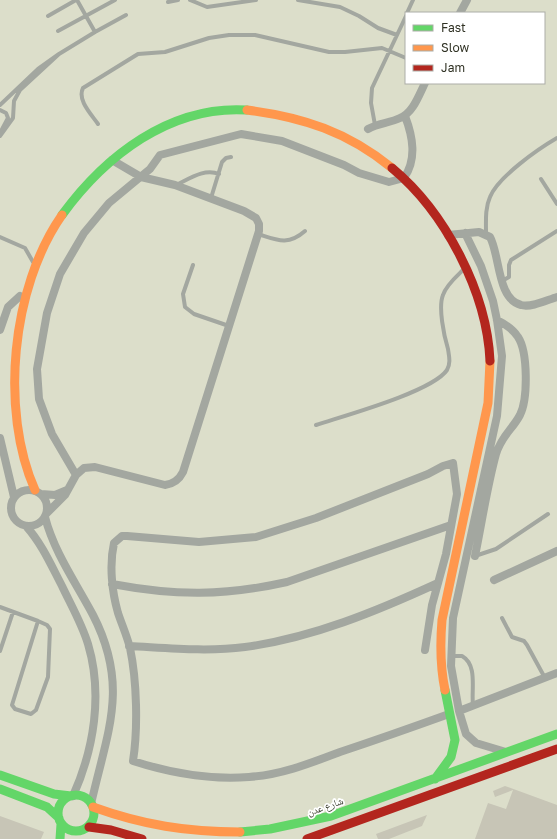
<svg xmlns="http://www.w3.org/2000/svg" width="557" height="839" viewBox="0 0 557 839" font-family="'Golos Text','Noto Naskh Arabic',sans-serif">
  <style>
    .building { fill: #c7c5b6 }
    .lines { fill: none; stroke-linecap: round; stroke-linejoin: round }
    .lane { stroke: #a3a7a0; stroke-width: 4 }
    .street { stroke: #a3a7a0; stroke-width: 8 }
    .fast { stroke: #63d668; stroke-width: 9 }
    .slow { stroke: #ff974d; stroke-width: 9 }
    .jam { stroke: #b3261e; stroke-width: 9 }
    .labels { text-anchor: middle; stroke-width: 3.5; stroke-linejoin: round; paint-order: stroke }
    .street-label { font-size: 10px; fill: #303224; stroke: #fff }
  </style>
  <rect width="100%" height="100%" fill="#dcdeca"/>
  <path class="building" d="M505,786L557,805V839H475L488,803L506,809L513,790L495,797L493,791Z
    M427,815L422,826L389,839H378L376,834Z
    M0,816L44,832L41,839H0Z"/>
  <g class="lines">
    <path class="lane" d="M77,0L95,32
      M190,0L207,7L256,0
      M298,0L340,7L359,16L378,28L397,35
      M168,2L178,0
      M407,13L413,0
      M48,16L76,0
      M58,31L115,0
      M59,54L95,32L126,15
      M0,105L38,69L59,54L20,90L14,101L13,118L0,136
      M0,110L6,113L8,118L0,133
      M98,124C91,114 77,100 83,88L138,54L165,52L209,38L229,35H255L329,52H345L382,48L406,58
      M375,125L371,103L372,88L406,16
      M541,179L557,204
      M176,185C189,179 204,168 219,174
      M211,198L222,162L226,158L231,157
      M486,233C486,221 485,208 490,197C498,177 538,149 557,138
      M258,234C277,240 288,246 305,231
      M0,237L25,248L33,262
      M193,265L183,294L185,307L194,314L229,326
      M502,281L509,277V265L511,260L557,231
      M316,425C343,416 432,392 447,370C451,363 449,356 448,349C444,336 438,307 443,295C446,285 457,276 464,269
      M475,556L496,549L548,514
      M0,607L38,621L47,625L50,629L48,677L36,710L31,714L15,709L12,705L38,621
      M502,618L512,637L524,641L527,645L545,678
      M0,651L13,612
      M451,656H462C478,665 471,690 473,705"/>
    <path class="street" d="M460,13L467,0
      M368,129C378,123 390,123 400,118C413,113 419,95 425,83
      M465,233L481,266L493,301L497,320L502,356L497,416L453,618L451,666L459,711L466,734L476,743L506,752
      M448,235L479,232L490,237C500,255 497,299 521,305C531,308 547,300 557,297
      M0,330L8,307L20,296
      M0,438L14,497
      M76,475L52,434L39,399L37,369L47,313L60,274L84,233L109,203L150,169L160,155L241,134L282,141L344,165L359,173L389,182L404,178C417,159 413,137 405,116
      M11 508a18 18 0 1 1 36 0a18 18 0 1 1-36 0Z
      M41,494L55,495L67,490
      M46,514L65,495L76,475L84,468L95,467L165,485C173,484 179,480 183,472L259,231V224L256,218L244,211L175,185L141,177L112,160
      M45,517C54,552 76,583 93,615C130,687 107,732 91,804
      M26,526C42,544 51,565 62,586C71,605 82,624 88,644C103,694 94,749 73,796
      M475,556C482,522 487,487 496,454C502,435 512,430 520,415C528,399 528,352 518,337C513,329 505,324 497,320
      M494,580L557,551
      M112,584C176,596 224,596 287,582L451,525
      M129,646C168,648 207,652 245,647C312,638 377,611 438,583
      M425,650L432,605L446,554L457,494L453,463L443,466L428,474L316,518L256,537L199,542L127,536H122L114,543C109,565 112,592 118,613C122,625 127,636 130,648C137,681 138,729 133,761C170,773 210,780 249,777C281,775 311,763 340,752C376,740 413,727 449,714
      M459,711L557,673"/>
    <path class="fast" d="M62,215C105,156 170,105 247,110
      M0,775L54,794L71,796
      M435,779L451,757L455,740L445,690
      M0,789L47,807L59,818
      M58 813a18 18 0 1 1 36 0a18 18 0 1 1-36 0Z
      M240,832L270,829L331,816L557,734
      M60,839L61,824"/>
    <path class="slow" d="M247,110C303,117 348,132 392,168
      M35,490C0,411 11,288 62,215
      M445,690C440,666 440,644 442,620L488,403L490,361
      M93,807C143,825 187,832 240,832"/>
    <path class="jam" d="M392,168C445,212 487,292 490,361
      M89,827L111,830L142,839
      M307,839L557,749"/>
  </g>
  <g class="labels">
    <g class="street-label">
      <text transform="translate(325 806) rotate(-19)" y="4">شارع عدن</text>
    </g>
  </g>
  <rect x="405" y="12" width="140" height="72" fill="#ffffff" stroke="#acada7"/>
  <rect x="413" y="25" width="20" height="6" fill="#63d668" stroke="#acada7"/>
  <text x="441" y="32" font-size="12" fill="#303224">Fast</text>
  <rect x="413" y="45" width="20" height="6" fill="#ff974d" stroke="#acada7"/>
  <text x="441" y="52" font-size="12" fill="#303224">Slow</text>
  <rect x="413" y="65" width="20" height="6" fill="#b3261e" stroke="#acada7"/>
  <text x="441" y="72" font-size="12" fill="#303224">Jam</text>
</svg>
